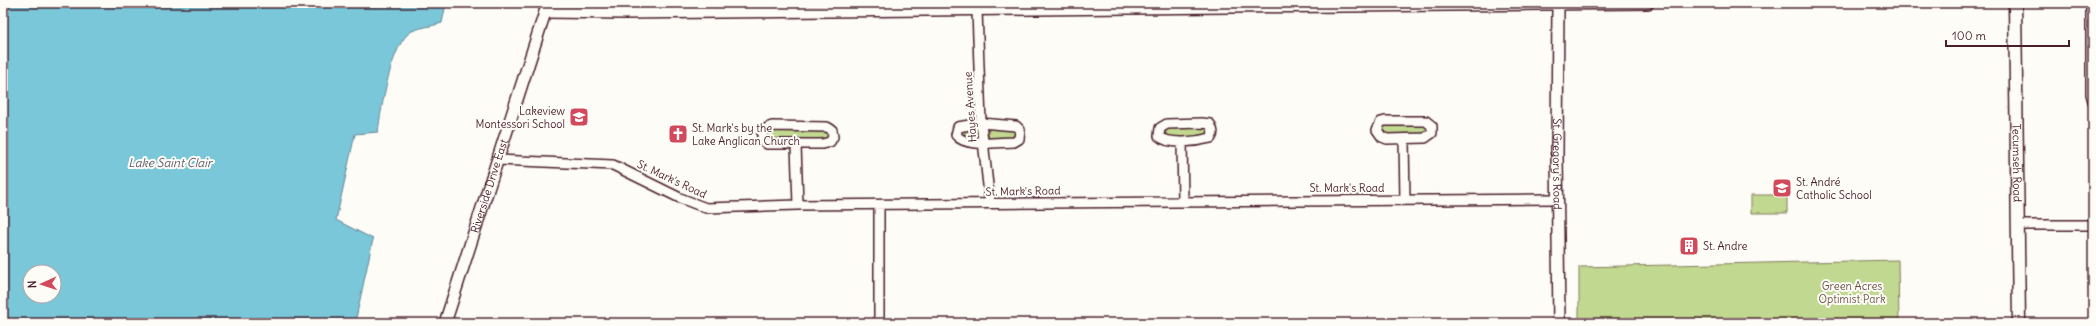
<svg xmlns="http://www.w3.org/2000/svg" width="2096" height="326" viewBox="0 0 2096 326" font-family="Delius,sans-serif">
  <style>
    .green { fill: #c0d88f; stroke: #857c5d }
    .water { fill: #7ac7d9; stroke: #678493; fill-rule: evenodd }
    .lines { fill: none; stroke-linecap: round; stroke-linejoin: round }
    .minor-casing { stroke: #4a1f2b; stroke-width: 12 }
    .tertiary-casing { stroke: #4a1f2b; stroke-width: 14 }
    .secondary-casing { stroke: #4a1f2b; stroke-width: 15 }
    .minor { stroke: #fdfcf7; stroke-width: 9 }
    .tertiary { stroke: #fdfcf7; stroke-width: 11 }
    .secondary { stroke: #fdfcf7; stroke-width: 12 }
    .labels { text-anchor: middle; stroke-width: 4; stroke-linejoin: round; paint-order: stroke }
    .street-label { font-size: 11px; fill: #4a1f2b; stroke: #fdfcf7 }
    .poi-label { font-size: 11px; fill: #4a1f2b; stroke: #fdfcf7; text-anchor: start }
    .park-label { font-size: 11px; fill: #6d5649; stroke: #fdfcf7 }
    .water-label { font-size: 12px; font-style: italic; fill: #5b5a68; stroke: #fdfcf7 }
  </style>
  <rect width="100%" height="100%" fill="#fdfcf7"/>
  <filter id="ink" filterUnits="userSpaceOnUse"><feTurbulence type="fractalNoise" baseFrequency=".025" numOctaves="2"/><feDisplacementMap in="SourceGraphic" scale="8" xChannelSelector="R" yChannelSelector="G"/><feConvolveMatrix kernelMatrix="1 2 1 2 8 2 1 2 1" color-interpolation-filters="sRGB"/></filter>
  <g filter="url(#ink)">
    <path class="green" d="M1423,124L1429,129L1428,133L1385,135L1382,129L1384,125Z
      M1204,126L1209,129L1207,135L1196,137L1165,136L1167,128Z
      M975,127L979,130V138L969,139L965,136L964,130Z
      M990,127L1012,128L1017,132L1014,138L989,140L988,134Z
      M826,129L830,136L825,140H768L767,138L769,130Z
      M1751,195H1787V213H1751Z
      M1898,260L1899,323H1579V267Z"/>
    <path class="water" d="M3,3H446L442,23C433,26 421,27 412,31C391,42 381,110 378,132L355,134L336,220L373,239L355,323H3ZM30,272H54V296H30Z"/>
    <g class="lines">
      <g class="minor-casing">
        <path id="minor" d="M2093,6L2091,9V94L2093,101
          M977,10L981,123L990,203
          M624,12L645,3
          M1385,121H1426L1432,126V133L1425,138L1387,139L1382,137L1377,130L1381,122Z
          M981,123L1016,126L1020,130L1019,139L1014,142C999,142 966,148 956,135L958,127Z
          M1202,123L1210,124C1213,130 1214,133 1211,138C1199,141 1169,146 1159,136L1160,128L1167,124Z
          M772,126L827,127L832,130L833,137L830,142L822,144H767L762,140C761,132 765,128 772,126Z
          M1404,140L1405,200
          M1182,142L1183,201
          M796,145L798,205
          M498,160L613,165L680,198L706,208L798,205L1557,199
          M879,205V323
          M2017,225H2093"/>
      </g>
      <g class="tertiary-casing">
        <g id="tertiary">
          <path id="s1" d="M1558,4L1557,154L1559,323"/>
          <path d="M545,12L623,13L1648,3"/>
          <path id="s2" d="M445,323L548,3"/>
        </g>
      </g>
      <g class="secondary-casing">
        <g id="secondary">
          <path id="s3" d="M2015,3L2019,323"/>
        </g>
      </g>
      <use href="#minor" class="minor"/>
      <use href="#tertiary" class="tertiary"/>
      <use href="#secondary" class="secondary"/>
    </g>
  </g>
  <defs>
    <g id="school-square" transform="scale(1)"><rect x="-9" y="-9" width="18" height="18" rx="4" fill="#d1495b" stroke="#fdfcf7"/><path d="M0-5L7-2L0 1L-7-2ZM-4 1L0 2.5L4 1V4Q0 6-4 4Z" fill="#fff"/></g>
    <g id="church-square" transform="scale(1)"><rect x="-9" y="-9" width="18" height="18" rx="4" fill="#d1495b" stroke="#fdfcf7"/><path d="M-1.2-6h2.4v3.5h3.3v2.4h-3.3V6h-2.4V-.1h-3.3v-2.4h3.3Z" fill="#fff"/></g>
    <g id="building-square" transform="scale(1)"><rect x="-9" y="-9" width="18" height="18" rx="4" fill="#d1495b" stroke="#fdfcf7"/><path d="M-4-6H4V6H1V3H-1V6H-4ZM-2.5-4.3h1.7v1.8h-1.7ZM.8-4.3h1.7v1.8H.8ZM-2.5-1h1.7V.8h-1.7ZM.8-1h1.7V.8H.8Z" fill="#fff"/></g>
  </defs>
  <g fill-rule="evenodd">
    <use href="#school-square" x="579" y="117"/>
    <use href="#church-square" x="678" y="134"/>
    <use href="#school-square" x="1782" y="188"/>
    <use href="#building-square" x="1689" y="246"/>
  </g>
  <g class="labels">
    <g class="street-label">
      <text transform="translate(970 107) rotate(-94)" y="4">Hayes Avenue</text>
      <text dy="4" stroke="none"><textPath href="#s3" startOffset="160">Tecumseh Road</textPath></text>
      <text dy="4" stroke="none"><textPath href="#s1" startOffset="160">St. Gregory's Road</textPath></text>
      <text transform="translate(672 179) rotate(25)" y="4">St. Mark's Road</text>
      <text dy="4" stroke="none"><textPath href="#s2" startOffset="144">Riverside Drive East</textPath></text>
      <text x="1347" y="192">St. Mark's Road</text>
      <text transform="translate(1023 191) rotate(-1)" y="4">St. Mark's Road</text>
    </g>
    <g class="poi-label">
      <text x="565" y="115" text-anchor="end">Lakeview<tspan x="565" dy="13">Montessori School</tspan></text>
      <text x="692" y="132">St. Mark's by the<tspan x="692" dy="13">Lake Anglican Church</tspan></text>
      <text x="1796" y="186">St. André<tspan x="1796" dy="13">Catholic School</tspan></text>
      <text x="1703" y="250">St. Andre</text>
    </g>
    <g class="park-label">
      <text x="1852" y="290">Green Acres<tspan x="1852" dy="13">Optimist Park</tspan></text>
    </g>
    <g class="water-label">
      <text x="170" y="167">Lake Saint Clair</text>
    </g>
  </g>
  <rect width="2096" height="326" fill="none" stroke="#fdfcf7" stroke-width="16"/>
  <rect x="8" y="8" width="2080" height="310" fill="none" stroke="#4a1f2b" stroke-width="1.5" filter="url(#ink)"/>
  <g transform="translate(42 284) rotate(267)"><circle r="19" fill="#fdfcf7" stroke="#b5a4a5"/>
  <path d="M0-3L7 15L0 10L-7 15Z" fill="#d1495b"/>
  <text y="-6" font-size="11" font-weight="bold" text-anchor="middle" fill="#4a1f2b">N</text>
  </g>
  <path d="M1946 40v6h123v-6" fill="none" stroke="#4a1f2b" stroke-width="2"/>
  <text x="1952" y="40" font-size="12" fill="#4a1f2b" stroke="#fdfcf7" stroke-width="3" paint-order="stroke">100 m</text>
</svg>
